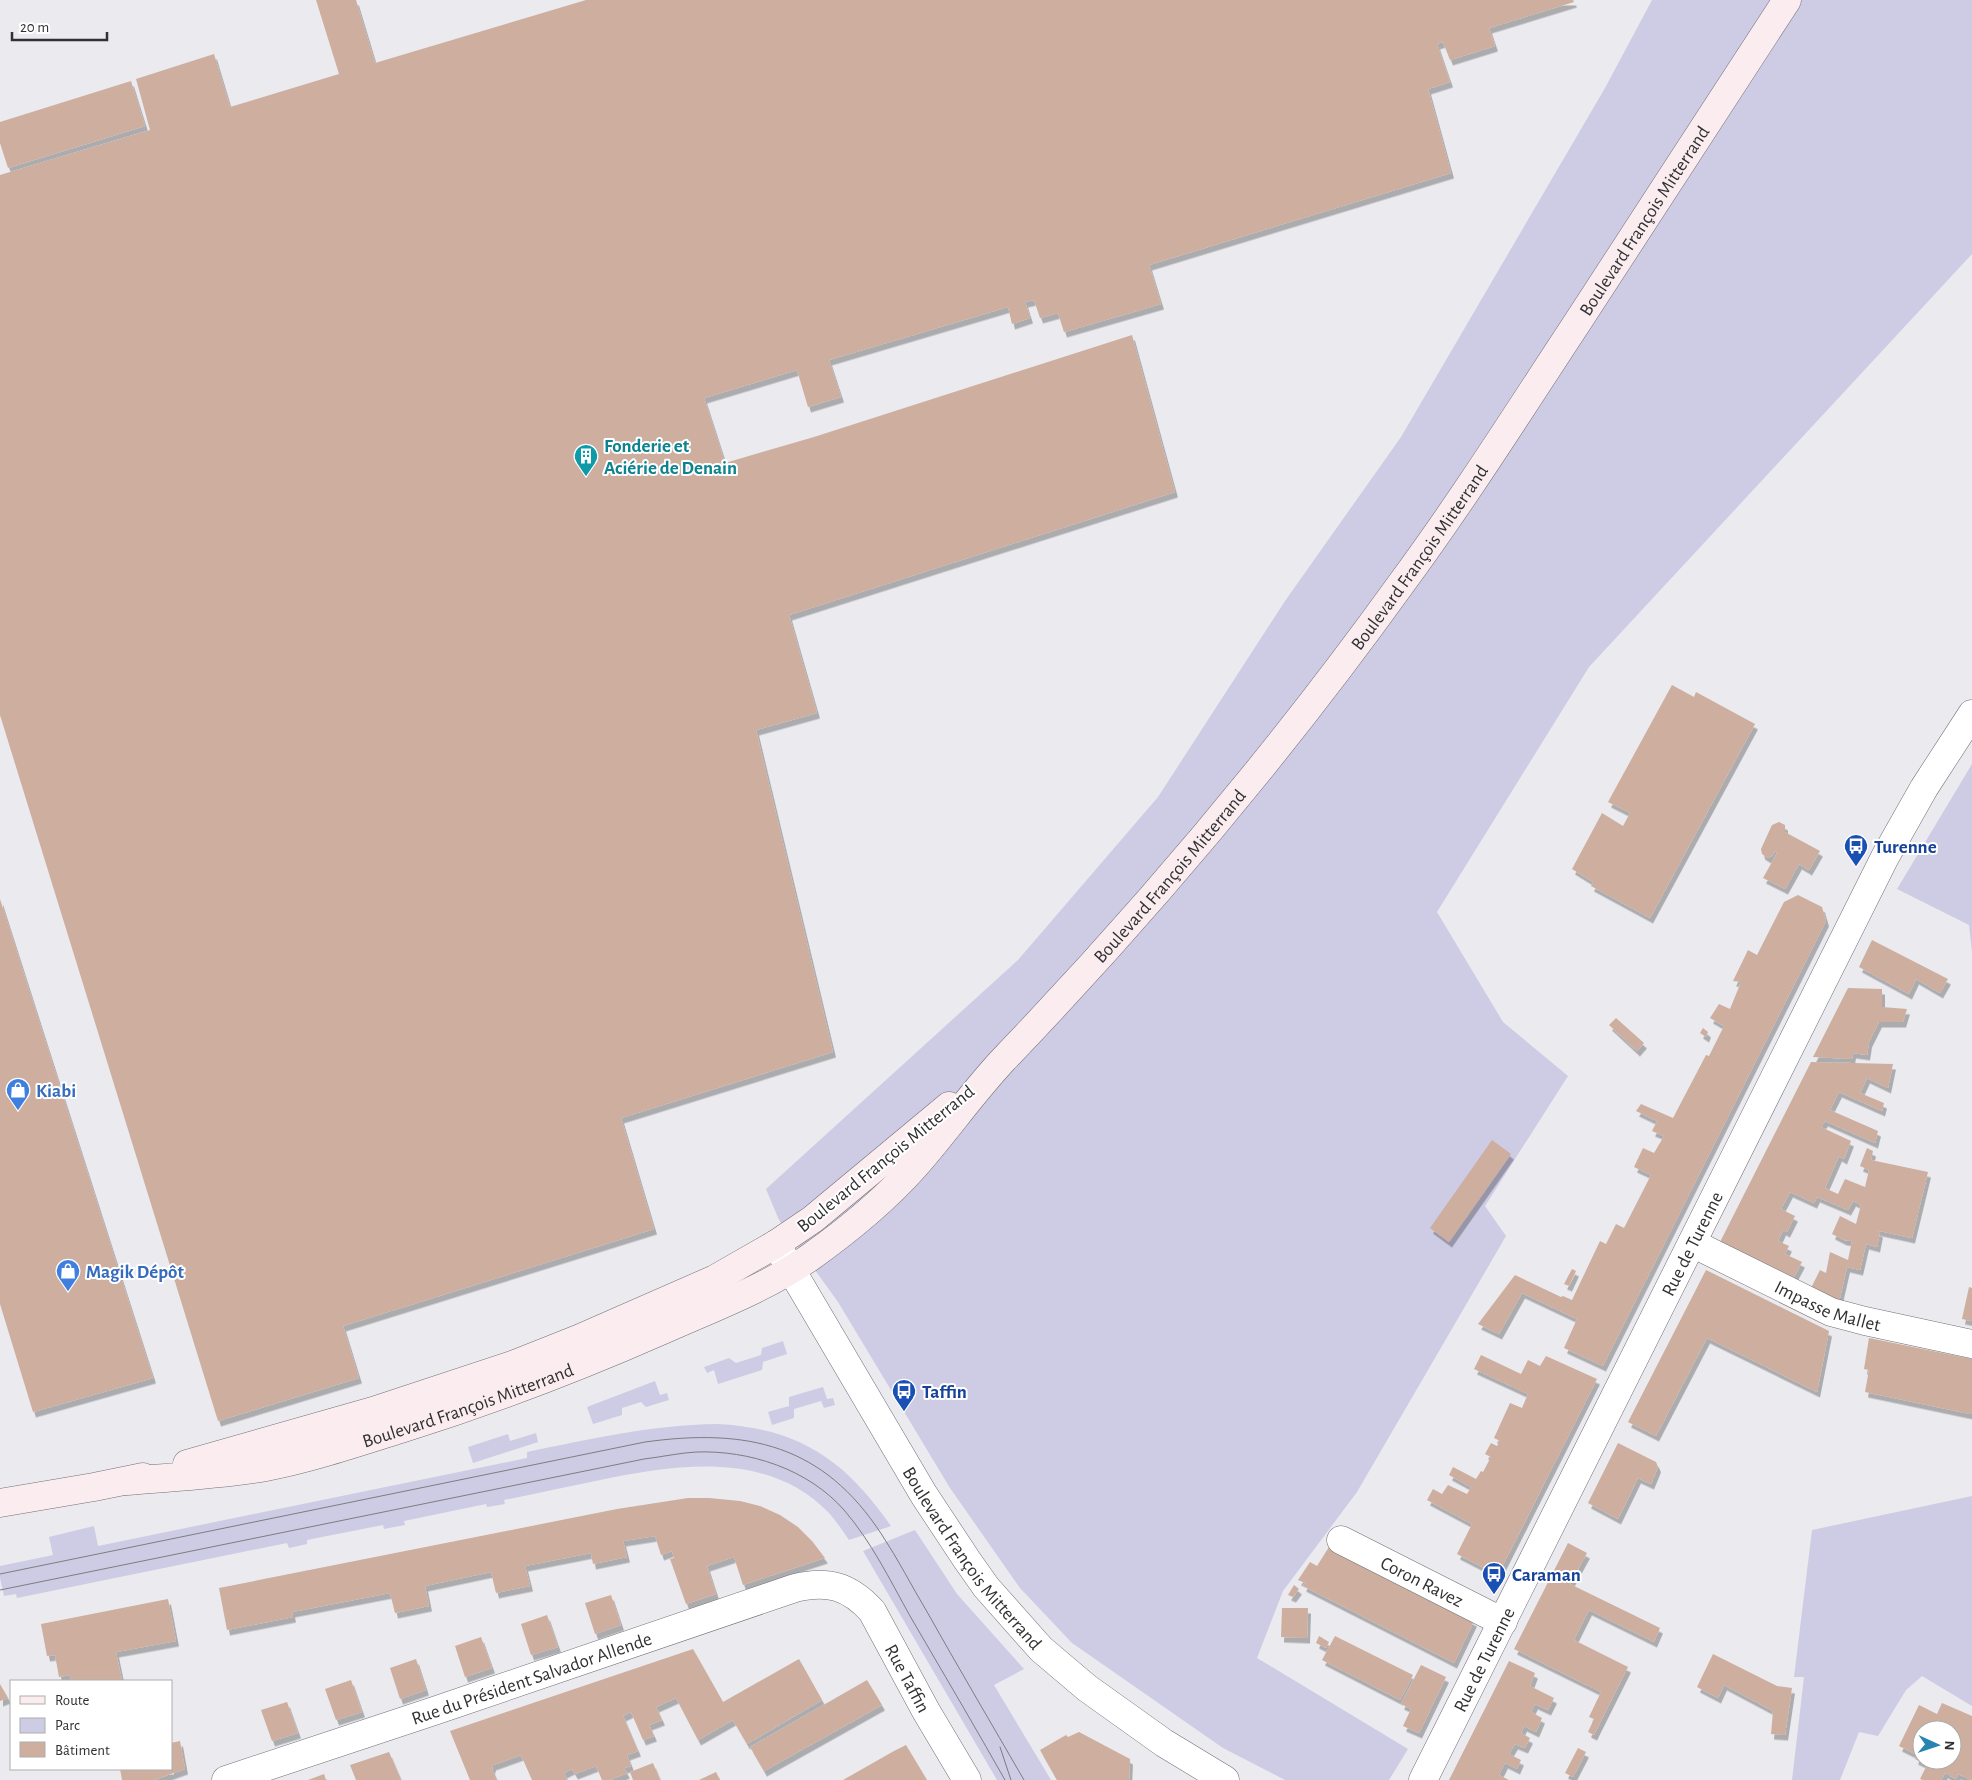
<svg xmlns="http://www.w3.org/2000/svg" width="1972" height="1780" viewBox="0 0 1972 1780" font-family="'Alegreya Sans',sans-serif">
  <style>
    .green { fill: #cecbe5 }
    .building { fill: #cdae9f; fill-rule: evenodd; filter: url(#shadow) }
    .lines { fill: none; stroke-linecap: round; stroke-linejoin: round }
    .minor-casing { stroke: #707075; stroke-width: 29 }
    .secondary-casing { stroke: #707075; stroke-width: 29 }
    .minor { stroke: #fff; stroke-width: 28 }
    .secondary { stroke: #fbedef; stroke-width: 28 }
    .tram { stroke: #7d7d80; stroke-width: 1 }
    .labels { text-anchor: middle; stroke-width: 4; stroke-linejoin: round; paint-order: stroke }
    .street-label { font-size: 19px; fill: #313133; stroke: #fff }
    .culture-label { font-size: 19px; font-weight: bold; fill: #0d838f; stroke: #fff; text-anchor: start }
    .transit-label { font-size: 19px; font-weight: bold; fill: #164399; stroke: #fff; text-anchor: start }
    .shop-label { font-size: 19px; font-weight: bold; fill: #366cbe; stroke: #fff; text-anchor: start }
  </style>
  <defs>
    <filter id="shadow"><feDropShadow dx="3" dy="5.5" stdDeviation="0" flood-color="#0004"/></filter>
  </defs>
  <rect width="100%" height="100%" fill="#ebeaef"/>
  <path class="green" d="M1652,0H1972V254L1589,667L1437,912L1503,1022L1568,1076L1485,1206L1506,1236L1357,1492L1283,1591L1257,1658L1408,1749L1389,1780H1285L1223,1748L1072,1643L1020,1588L950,1488L838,1302L779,1220L766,1189L1018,960L1158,797L1285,601L1401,437L1605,88Z
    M1972,764V952L1969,925L1897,889Z
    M783,1341L787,1354L763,1362L762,1370L718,1384L714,1370L707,1373L704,1367L729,1358L736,1363L761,1355L762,1348Z
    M655,1381L660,1395L667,1393L669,1400L646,1407L641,1402L622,1408V1415L593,1424L587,1407Z
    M823,1387L827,1399L833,1398L835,1405L824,1408L821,1401L794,1409V1418L772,1425L768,1412L789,1406V1397Z
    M717,1424C799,1428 845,1460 891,1526L849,1540C843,1531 836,1521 829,1513C769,1451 680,1464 605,1479C572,1486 538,1493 504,1500L505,1504L487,1507L486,1504L404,1521L405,1525L384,1529L383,1525L307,1540V1544L289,1548L287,1543L17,1598L16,1594L4,1596L0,1578V1566L53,1555L49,1537L94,1526L98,1546L527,1458V1452C590,1439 652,1425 717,1424Z
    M536,1433L538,1442L473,1463L468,1447L508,1434L510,1441Z
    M1972,1496V1706L1922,1676L1906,1690L1878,1736L1859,1732L1840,1780H1792L1804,1677H1794L1812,1530Z
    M915,1530L957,1594L1024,1669L994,1685L1051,1780H997L863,1551Z"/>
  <path class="building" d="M316,0H356L375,63L586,0H1573L1574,2L1489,28L1495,46L1450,60L1443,42L1437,44L1450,82L1428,89L1451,173L1149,265L1161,304L1064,332L1058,313L1040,318L1034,300L1025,302L1030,318L1012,324L1008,307L829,360L841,397L808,407L797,370L704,398L725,463L814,437L1132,335L1175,492L789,615L817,713L756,730L833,1052L621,1118L654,1229L343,1326L359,1378L218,1421L0,715V175L150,130L136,79L214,54L230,107L339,74Z
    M131,81L145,126L8,168L0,143V122Z
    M1672,685L1694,697L1696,692L1755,724L1650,918L1591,886L1593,882L1572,869L1602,813L1623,826L1630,813L1608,802Z
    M1779,822L1785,825V832L1820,851L1809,870L1799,864L1785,889L1763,878L1777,853L1775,851L1772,856L1768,858L1762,854L1761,849L1772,825Z
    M1798,895L1822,907L1826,921L1603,1366L1564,1348L1577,1319L1522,1293L1499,1334L1478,1324L1515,1275L1561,1297L1563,1296L1572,1300L1600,1241L1606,1244L1616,1224L1624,1228L1651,1175L1634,1167L1643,1148L1654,1153L1664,1136L1652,1131L1657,1121L1636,1111L1641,1104L1673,1118L1706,1055L1709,1056L1724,1026L1710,1018L1719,1004L1730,1009L1741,982L1733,981L1748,950L1757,955L1784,902Z
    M0,899L153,1378L33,1412L0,1304Z
    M1872,940L1948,979L1940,993L1916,979L1909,994L1859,967Z
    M1848,988L1882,989V1007L1907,1009L1903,1022H1879L1869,1042L1867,1055L1853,1053L1852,1059L1813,1057Z
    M1616,1018L1644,1043L1637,1051L1609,1025Z
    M1703,1028L1708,1032L1706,1037L1700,1033Z
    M1811,1062L1893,1064L1888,1088L1867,1078L1860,1093L1884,1103L1882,1111L1839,1092L1830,1110L1878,1131L1875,1143L1825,1121L1821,1127L1851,1141L1844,1159L1839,1156L1825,1188L1838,1194L1845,1179L1865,1187L1869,1170L1860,1166L1867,1148L1873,1151L1871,1160L1928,1172L1912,1238L1875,1230L1880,1232L1877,1247L1866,1244L1860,1270L1847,1267L1839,1302L1811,1288L1820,1270L1826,1273L1830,1252L1848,1260L1852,1241L1844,1240L1832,1234L1840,1216L1856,1224L1861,1205L1853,1201L1848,1210L1817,1197L1814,1203L1790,1192L1781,1209L1795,1216L1787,1232L1783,1230L1778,1241L1789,1246L1785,1254L1802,1262L1793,1279L1720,1242Z
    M1492,1140L1511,1154L1449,1242L1430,1228Z
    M1572,1269L1576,1271L1569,1286L1564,1284Z
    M1706,1270L1829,1331L1817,1392L1707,1338L1656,1436L1628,1422Z
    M1969,1287L1972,1288V1321L1962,1319Z
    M1869,1338L1972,1359V1412L1970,1414L1865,1392L1869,1370L1864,1369Z
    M1481,1355L1521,1374L1528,1360L1540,1366L1546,1356L1597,1379L1498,1575L1457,1554L1472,1524L1427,1500L1433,1489L1442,1494L1448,1485L1467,1494L1471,1487L1449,1475L1453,1467L1476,1479L1481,1471L1483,1472L1491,1457L1485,1454L1491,1443L1497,1446L1500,1441L1494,1438L1510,1403L1522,1408L1528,1394L1474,1369Z
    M1618,1443L1656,1462L1658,1467L1651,1484L1638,1478L1618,1519L1588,1503Z
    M688,1498H709L740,1501L760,1506L780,1515L798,1527L812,1541L825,1558L743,1585L734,1557L707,1566L716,1594L686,1604L670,1559L674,1558L672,1551L661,1555L655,1536L623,1541L627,1557L593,1564L591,1553L525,1566L530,1586L496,1593L491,1572L425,1586L429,1606L395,1613L390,1593L292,1612L293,1617L227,1630L219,1588L617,1509Z
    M1568,1543L1587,1553L1570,1584L1660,1628L1654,1642L1589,1610L1574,1640L1628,1667L1594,1735L1588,1732L1594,1719L1589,1717L1601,1692L1514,1649Z
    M1329,1547L1474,1621L1454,1663L1303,1586L1305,1583L1298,1580L1310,1562L1317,1566Z
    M1294,1585L1299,1589L1293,1597L1288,1595Z
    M611,1595L621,1625L595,1634L585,1603Z
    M168,1599L176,1641L116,1652L122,1681H71L70,1675L59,1677L55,1655L47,1656L41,1624Z
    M1282,1608H1308L1307,1638L1281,1637Z
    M547,1615L558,1647L531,1655L521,1624Z
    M1319,1636L1329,1642L1326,1648L1316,1643Z
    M1335,1636L1413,1675L1400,1700L1322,1660Z
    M481,1637L492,1668L465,1677L455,1646Z
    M693,1649L723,1702L799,1659L822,1700L747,1744L733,1720L698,1740L676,1698L656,1707L662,1720L649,1725L654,1736L643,1740L631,1712L623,1716L638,1751L627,1755L631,1766L624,1768L627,1773L610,1780H602L596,1766L575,1774L572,1769L564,1773L567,1780H532L521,1755L493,1765L492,1769L497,1780H470L450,1731Z
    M1713,1654L1777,1686L1792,1688L1785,1735L1771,1734L1773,1711L1724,1685L1718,1698L1697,1687Z
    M416,1659L426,1690L400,1699L390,1668Z
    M1509,1661L1535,1673L1530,1686L1554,1698L1548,1710L1535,1704L1531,1712L1542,1718L1536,1732L1524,1726L1521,1733L1530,1738L1525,1748L1515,1744L1509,1754L1521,1760L1517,1769L1505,1763L1499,1775L1509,1780H1449Z
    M1421,1665L1446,1677L1419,1733L1403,1726L1411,1709L1401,1704Z
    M351,1680L362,1712L336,1720L325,1689Z
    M867,1680L882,1705L764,1771L750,1747Z
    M0,1684L8,1698L0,1701Z
    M287,1702L298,1733L272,1741L261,1710Z
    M1942,1703L1972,1716V1780L1958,1774L1956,1779L1945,1773L1941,1780H1923L1920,1779L1927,1765L1915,1759L1917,1755L1899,1746L1919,1705L1937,1714ZM1922,1730H1952V1760H1922Z
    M1079,1732L1130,1759L1129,1780H1057L1040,1750L1066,1735L1068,1737Z
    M180,1741L185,1769L154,1780H122L120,1769H171V1743Z
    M906,1745L927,1780H843L894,1751Z
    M1578,1748L1586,1752L1573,1777L1565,1773Z
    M389,1752L401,1780H356L350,1765Z
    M653,1763L660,1780H633L630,1772Z
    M716,1772L720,1780H699Z
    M324,1774L326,1780H308Z"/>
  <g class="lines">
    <g class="minor-casing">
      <g id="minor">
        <path id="s1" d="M1692,1243L1831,1312L1865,1321L1972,1344"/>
        <path id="s2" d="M776,1244L924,1495L967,1560L986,1587L1041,1649L1087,1688L1164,1743L1225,1780"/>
        <path id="s3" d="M1341,1540L1503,1622"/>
        <path id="s4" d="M226,1780L434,1711L795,1588C828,1580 849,1586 872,1611L926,1711L967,1780"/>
        <path id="s5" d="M1423,1780L1885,857L1924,788L1972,714"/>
      </g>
    </g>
    <g class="secondary-casing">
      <g id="secondary">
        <path d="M187,1464L373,1411L515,1364L578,1339L715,1279L776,1244L813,1219L949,1106"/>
        <path id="s6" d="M127,1481C173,1477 220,1475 266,1467C312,1458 356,1443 401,1429C490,1401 577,1368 663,1330C712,1308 764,1289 809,1258C847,1231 884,1201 915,1166C946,1131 972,1093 1004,1059C1147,910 1280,752 1401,584C1463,500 1519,411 1577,323C1647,215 1717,108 1787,0"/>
        <path d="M0,1503L94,1487L143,1477"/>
      </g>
    </g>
    <use href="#minor" class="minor"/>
    <use href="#secondary" class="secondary"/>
    <path class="tram" d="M0,1574L645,1442C747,1428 823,1444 882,1535C898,1559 911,1585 926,1610C958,1667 991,1723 1024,1780
      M0,1590L644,1459C661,1457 679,1453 696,1452C749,1450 808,1469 844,1510C871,1541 890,1580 910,1616C942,1671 974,1725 1005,1780
      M1000,1747L1011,1780"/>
  </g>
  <defs>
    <g id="building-pin" transform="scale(1.25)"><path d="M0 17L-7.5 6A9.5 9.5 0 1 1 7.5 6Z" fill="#0f9aa8" stroke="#fff"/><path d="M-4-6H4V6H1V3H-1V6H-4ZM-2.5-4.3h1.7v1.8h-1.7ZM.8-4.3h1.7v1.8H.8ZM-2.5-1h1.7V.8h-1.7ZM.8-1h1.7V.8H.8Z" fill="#fff"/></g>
    <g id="bus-pin" transform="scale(1.25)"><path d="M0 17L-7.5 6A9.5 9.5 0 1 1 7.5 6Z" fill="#1a4fb4" stroke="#fff"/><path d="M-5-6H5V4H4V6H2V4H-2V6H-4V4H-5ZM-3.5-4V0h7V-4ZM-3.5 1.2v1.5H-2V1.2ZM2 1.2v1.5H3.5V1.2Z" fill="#fff"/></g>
    <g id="shop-pin" transform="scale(1.25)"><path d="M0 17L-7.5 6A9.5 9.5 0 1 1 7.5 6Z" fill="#3f7fe0" stroke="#fff"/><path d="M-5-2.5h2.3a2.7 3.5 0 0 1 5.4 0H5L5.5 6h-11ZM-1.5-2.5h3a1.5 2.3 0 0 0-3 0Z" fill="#fff"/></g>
  </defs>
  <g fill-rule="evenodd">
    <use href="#building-pin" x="586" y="456"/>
    <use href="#bus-pin" x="1856" y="846"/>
    <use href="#shop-pin" x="18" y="1090"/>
    <use href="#shop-pin" x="68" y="1271"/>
    <use href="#bus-pin" x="904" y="1391"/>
    <use href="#bus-pin" x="1494" y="1574"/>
  </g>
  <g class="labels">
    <g class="street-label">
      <text dy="7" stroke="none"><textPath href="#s6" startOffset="2060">Boulevard François Mitterrand</textPath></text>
      <text dy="7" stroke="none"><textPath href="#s6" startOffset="1655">Boulevard François Mitterrand</textPath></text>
      <text dy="7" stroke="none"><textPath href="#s6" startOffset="1250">Boulevard François Mitterrand</textPath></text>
      <text transform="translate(885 1158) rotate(-39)" y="7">Boulevard François Mitterrand</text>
      <text dy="7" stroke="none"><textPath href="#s5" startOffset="600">Rue de Turenne</textPath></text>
      <text dy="7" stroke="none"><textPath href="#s1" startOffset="150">Impasse Mallet</textPath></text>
      <text dy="7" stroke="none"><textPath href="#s6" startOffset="351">Boulevard François Mitterrand</textPath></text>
      <text dy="7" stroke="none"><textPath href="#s2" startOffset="371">Boulevard François Mitterrand</textPath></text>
      <text dy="7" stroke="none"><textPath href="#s3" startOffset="91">Coron Ravez</textPath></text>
      <text dy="7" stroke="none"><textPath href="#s5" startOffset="135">Rue de Turenne</textPath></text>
      <text dy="7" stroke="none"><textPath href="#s4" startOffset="322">Rue du Président Salvador Allende</textPath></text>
      <text dy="7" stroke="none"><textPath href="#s4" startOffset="762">Rue Taffin</textPath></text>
    </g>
    <g class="culture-label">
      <text x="604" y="452">Fonderie et<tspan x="604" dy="22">Aciérie de Denain</tspan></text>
    </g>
    <g class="transit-label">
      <text x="1874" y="853">Turenne</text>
      <text x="922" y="1398">Taffin</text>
      <text x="1512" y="1581">Caraman</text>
    </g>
    <g class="shop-label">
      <text x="36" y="1097">Kiabi</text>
      <text x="86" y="1278">Magik Dépôt</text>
    </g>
  </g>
  <rect x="10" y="1680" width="162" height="90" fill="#ffffff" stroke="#adadad"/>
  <rect x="20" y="1696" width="25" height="8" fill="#fbedef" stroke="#adadad"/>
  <text x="55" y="1705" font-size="15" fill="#313133">Route</text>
  <rect x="20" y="1718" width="25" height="15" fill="#cecbe5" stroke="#adadad"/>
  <text x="55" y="1730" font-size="15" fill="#313133">Parc</text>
  <rect x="20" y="1742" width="25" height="15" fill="#cdae9f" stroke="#adadad"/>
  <text x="55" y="1755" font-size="15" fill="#313133">Bâtiment</text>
  <g transform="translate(1937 1745) rotate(93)"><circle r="24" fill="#ffffff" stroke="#adadad"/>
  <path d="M0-4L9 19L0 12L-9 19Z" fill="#2785b1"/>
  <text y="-8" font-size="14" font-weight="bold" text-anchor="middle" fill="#313133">N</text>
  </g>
  <path d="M12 32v8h95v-8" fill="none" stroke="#313133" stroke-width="2.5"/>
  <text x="20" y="32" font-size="15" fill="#313133" stroke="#ffffff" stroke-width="4" paint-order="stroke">20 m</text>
</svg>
